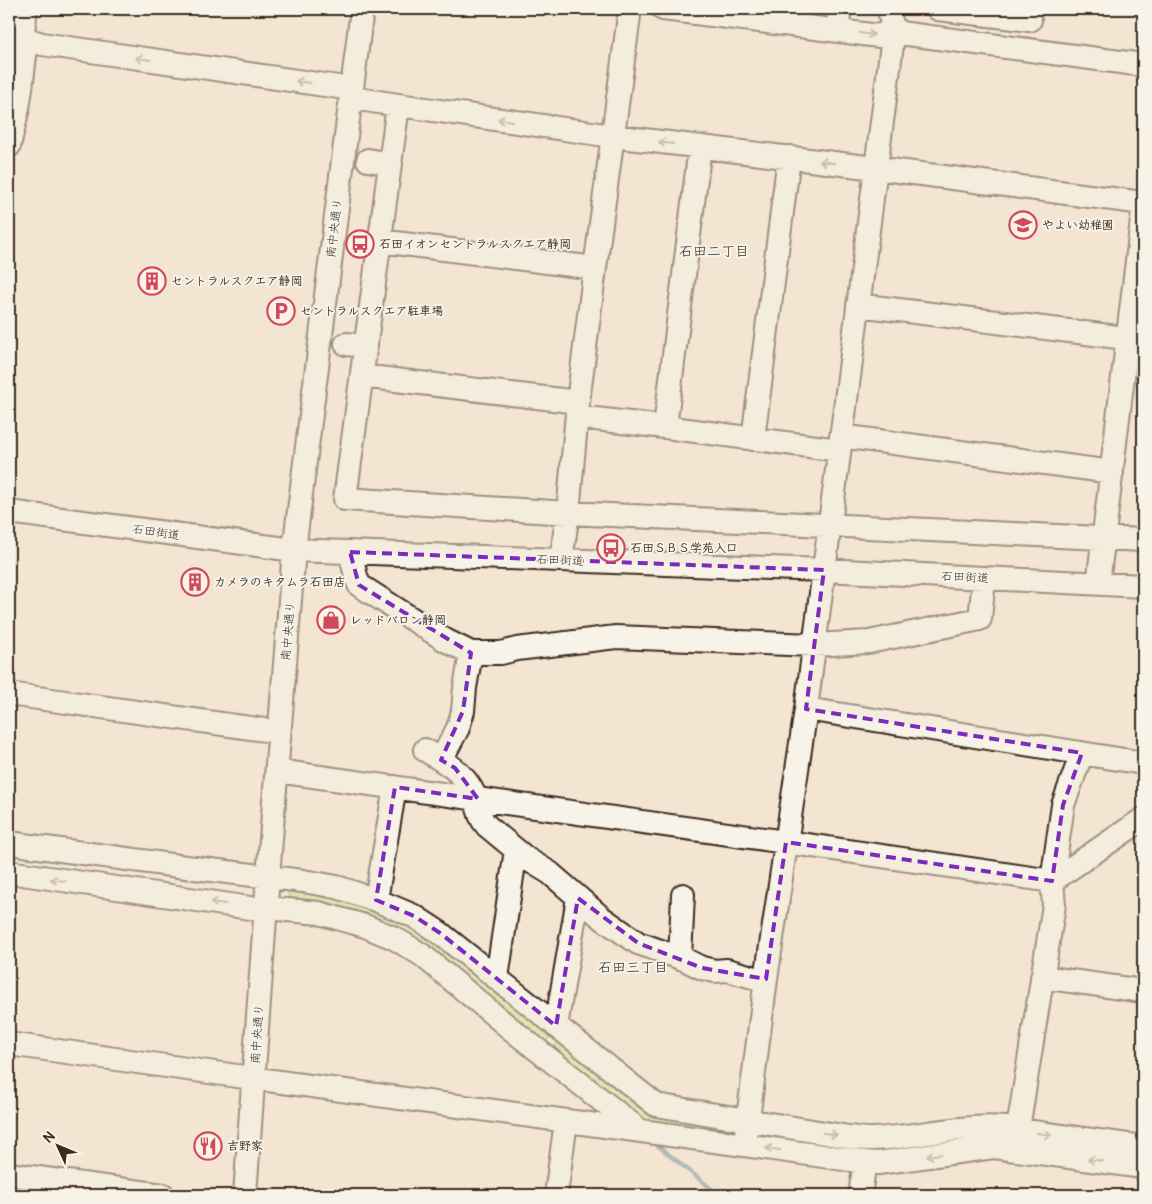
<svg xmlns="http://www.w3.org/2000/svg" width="1152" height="1204" viewBox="0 0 1152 1204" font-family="Pangolin,'Klee One',sans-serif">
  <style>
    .green { fill: #cfdf92; stroke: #858458 }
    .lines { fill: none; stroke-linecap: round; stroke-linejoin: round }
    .stream { stroke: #6a8998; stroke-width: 4.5 }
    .minor-casing { stroke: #3b2a1e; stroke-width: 26 }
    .minor { stroke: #f7f3e8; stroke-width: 22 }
    .oneway { stroke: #998e83 }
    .marked { fill: none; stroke: #7b2cbf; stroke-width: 4; stroke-dasharray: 10 6; stroke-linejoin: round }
    .labels { text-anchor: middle; stroke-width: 4; stroke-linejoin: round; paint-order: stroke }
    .poi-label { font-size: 12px; font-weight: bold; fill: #3b2a1e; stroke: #f7f3e8; text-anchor: start }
    .street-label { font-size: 12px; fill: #3b2a1e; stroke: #f7f3e8 }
    .neighbourhood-label { font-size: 14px; fill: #3b2a1e; stroke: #f7f3e8 }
  </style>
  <rect width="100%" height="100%" fill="#f3e5d1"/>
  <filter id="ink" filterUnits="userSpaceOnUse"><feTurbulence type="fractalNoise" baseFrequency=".02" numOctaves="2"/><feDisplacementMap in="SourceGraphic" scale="10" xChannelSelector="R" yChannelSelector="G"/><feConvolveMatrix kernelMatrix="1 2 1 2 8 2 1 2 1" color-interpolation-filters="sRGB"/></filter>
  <g filter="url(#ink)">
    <path class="green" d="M289,885L319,889L413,922L551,1036L545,1042L428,954L288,905Z
      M563,1041L653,1112L740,1126L741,1137L643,1126L552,1049L558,1042Z"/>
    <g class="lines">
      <path class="stream" d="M657,1145L719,1195"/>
      <g class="minor-casing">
        <path id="minor" d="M663,9L879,36L894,29
          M889,9C891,19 890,26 900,33L1143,65
          M938,9L1030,20
          M837,30L840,9
          M9,37L27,39L42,44L352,89
          M351,98L612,136L875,168L1143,203
          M398,105L345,499L568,513L1143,540
          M9,146L18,108L21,89L27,39L23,32L26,9
          M368,160L391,164
          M380,241L595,268
          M858,305L1142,340
          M346,344L366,346
          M362,376L578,402
          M578,417L665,427L839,450
          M665,427L700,147
          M841,436L1112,472
          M753,439L789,157
          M9,512L294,550L824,570L1143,586
          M350,552L356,576L359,585L445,640L471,653H501L517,649L616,637L814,645L869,642L980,619L984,578
          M561,560L568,513L578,402L595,268L630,9
          M1098,584L1143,211
          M9,694L279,732
          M806,709L1143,763
          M425,750C443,761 461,770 472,790C479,802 476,814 487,826L527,859L550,873L602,918L638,943L686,960L702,968L715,971L727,970L756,978L766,979
          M441,760L458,728L463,711L465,688L471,653
          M277,771L786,842L1052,881L1143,819
          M9,843L186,867L303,881L337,887L376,900L414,916L440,933L656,1105L849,1137C856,1138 864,1139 872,1139C923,1137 975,1120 1025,1131L1143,1147
          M9,872L250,908H267L319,913L365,926L394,938L422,955L511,1029L639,1130
          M376,900L395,787
          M680,958L683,895
          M1042,977L1143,991
          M497,978L516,850
          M556,1026L578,898
          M9,1044L237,1076L744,1145L865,1162L878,1163L994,1147L1143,1167
          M1018,1129L1054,905L1052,881L1063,805L1082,753
          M746,1134L766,979L806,709L894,29
          M9,1174L163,1195
          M245,1195L268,877L294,550L362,9
          M556,1195L566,1121
          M860,1195L865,1162"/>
      </g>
      <use href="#minor" class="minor"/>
    </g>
    <defs><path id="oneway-shaft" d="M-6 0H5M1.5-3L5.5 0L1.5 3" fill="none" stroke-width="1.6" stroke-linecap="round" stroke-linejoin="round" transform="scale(1.25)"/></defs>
    <g class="oneway">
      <use href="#oneway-shaft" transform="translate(867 34) rotate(8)"/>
      <use href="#oneway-shaft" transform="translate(143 59) rotate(-172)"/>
      <use href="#oneway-shaft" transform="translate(303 82) rotate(-172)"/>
      <use href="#oneway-shaft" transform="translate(505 120) rotate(-172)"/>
      <use href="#oneway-shaft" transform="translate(666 143) rotate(-173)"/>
      <use href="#oneway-shaft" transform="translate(827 162) rotate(-173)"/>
      <use href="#oneway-shaft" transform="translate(58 880) rotate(-172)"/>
      <use href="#oneway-shaft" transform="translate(218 903) rotate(-172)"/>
      <use href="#oneway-shaft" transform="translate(830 1134) rotate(9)"/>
      <use href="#oneway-shaft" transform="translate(1044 1134) rotate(8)"/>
      <use href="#oneway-shaft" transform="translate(773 1149) rotate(-172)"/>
      <use href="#oneway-shaft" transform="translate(934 1155) rotate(172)"/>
      <use href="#oneway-shaft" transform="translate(1095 1160) rotate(-172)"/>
    </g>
  </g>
  <path d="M0 0H1152V1204H0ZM350,552L824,570L806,709L1082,753L1063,805L1052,881L786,842L766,979L702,968L638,943L578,898L556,1026L440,933L414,916L376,900L395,787L478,799L455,768L441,760L463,711L471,653L359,585Z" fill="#f3e5d1" fill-opacity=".55" fill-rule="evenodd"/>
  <path class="marked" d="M350,552L824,570L806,709L1082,753L1063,805L1052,881L786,842L766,979L702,968L638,943L578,898L556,1026L440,933L414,916L376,900L395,787L478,799L455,768L441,760L463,711L471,653L359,585Z"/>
  <defs>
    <g id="school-ring" transform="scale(1.4375)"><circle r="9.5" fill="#f7f3e8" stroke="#d1495b" stroke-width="1.5"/><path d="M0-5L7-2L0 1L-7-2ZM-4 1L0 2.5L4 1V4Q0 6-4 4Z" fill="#d1495b"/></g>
    <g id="bus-ring" transform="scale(1.4375)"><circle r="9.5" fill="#f7f3e8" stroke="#d1495b" stroke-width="1.5"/><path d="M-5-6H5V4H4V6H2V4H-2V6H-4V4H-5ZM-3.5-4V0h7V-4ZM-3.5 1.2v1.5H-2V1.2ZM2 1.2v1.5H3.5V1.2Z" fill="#d1495b"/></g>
    <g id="building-ring" transform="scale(1.4375)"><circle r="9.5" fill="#f7f3e8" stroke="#d1495b" stroke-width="1.5"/><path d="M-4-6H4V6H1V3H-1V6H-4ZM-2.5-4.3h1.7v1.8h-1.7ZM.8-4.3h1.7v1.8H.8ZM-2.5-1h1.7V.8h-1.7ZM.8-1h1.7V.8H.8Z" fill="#d1495b"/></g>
    <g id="parking-ring" transform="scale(1.4375)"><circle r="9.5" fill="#f7f3e8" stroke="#d1495b" stroke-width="1.5"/><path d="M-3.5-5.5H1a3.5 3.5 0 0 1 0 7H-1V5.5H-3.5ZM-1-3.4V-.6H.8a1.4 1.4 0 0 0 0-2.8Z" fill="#d1495b"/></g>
    <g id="shop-ring" transform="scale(1.4375)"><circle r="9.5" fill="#f7f3e8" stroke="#d1495b" stroke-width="1.5"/><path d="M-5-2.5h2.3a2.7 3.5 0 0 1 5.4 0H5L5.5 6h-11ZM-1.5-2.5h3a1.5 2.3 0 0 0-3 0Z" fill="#d1495b"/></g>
    <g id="restaurant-ring" transform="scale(1.4375)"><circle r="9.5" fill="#f7f3e8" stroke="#d1495b" stroke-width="1.5"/><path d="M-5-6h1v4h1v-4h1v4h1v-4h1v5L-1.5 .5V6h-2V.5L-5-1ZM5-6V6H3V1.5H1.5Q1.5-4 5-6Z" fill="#d1495b"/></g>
  </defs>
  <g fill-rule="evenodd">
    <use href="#school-ring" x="1023" y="225"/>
    <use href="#bus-ring" x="360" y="244"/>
    <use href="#building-ring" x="152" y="281"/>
    <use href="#parking-ring" x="281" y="311"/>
    <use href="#bus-ring" x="611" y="548"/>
    <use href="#building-ring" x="195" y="582"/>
    <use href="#shop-ring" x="331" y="620"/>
    <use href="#restaurant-ring" x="208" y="1146"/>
  </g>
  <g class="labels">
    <g class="poi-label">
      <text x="1042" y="229">やよい幼稚園</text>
      <text x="379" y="248">石田イオンセントラルスクエア静岡</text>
      <text x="171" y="285">セントラルスクエア静岡</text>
      <text x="300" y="315">セントラルスクエア駐車場</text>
      <text x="630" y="552">石田ＳＢＳ学苑入口</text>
      <text x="214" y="586">カメラのキタムラ石田店</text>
      <text x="350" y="624">レッドバロン静岡</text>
      <text x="227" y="1150">吉野家</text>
    </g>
    <g class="street-label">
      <text transform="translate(334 228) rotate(-83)" y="4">南中央通り</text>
      <text transform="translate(156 532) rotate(8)" y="4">石田街道</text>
      <text transform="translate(560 560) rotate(2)" y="4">石田街道</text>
      <text transform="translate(965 577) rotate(3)" y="4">石田街道</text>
      <text transform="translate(288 631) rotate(-85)" y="4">南中央通り</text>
      <text transform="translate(257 1034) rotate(-86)" y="4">南中央通り</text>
    </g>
    <g class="neighbourhood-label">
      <text x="714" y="256">石田二丁目</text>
      <text x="633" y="972">石田三丁目</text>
    </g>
  </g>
  <rect width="1152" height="1204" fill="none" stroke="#f7f3e8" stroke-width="30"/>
  <rect x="15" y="15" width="1122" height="1174" fill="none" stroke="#3b2a1e" stroke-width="2" filter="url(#ink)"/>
  <g transform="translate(58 1146) rotate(314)" stroke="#f7f3e8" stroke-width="4" paint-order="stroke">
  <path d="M0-4L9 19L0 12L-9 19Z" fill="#3b2a1e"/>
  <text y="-8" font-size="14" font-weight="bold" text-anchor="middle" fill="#3b2a1e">N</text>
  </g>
</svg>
